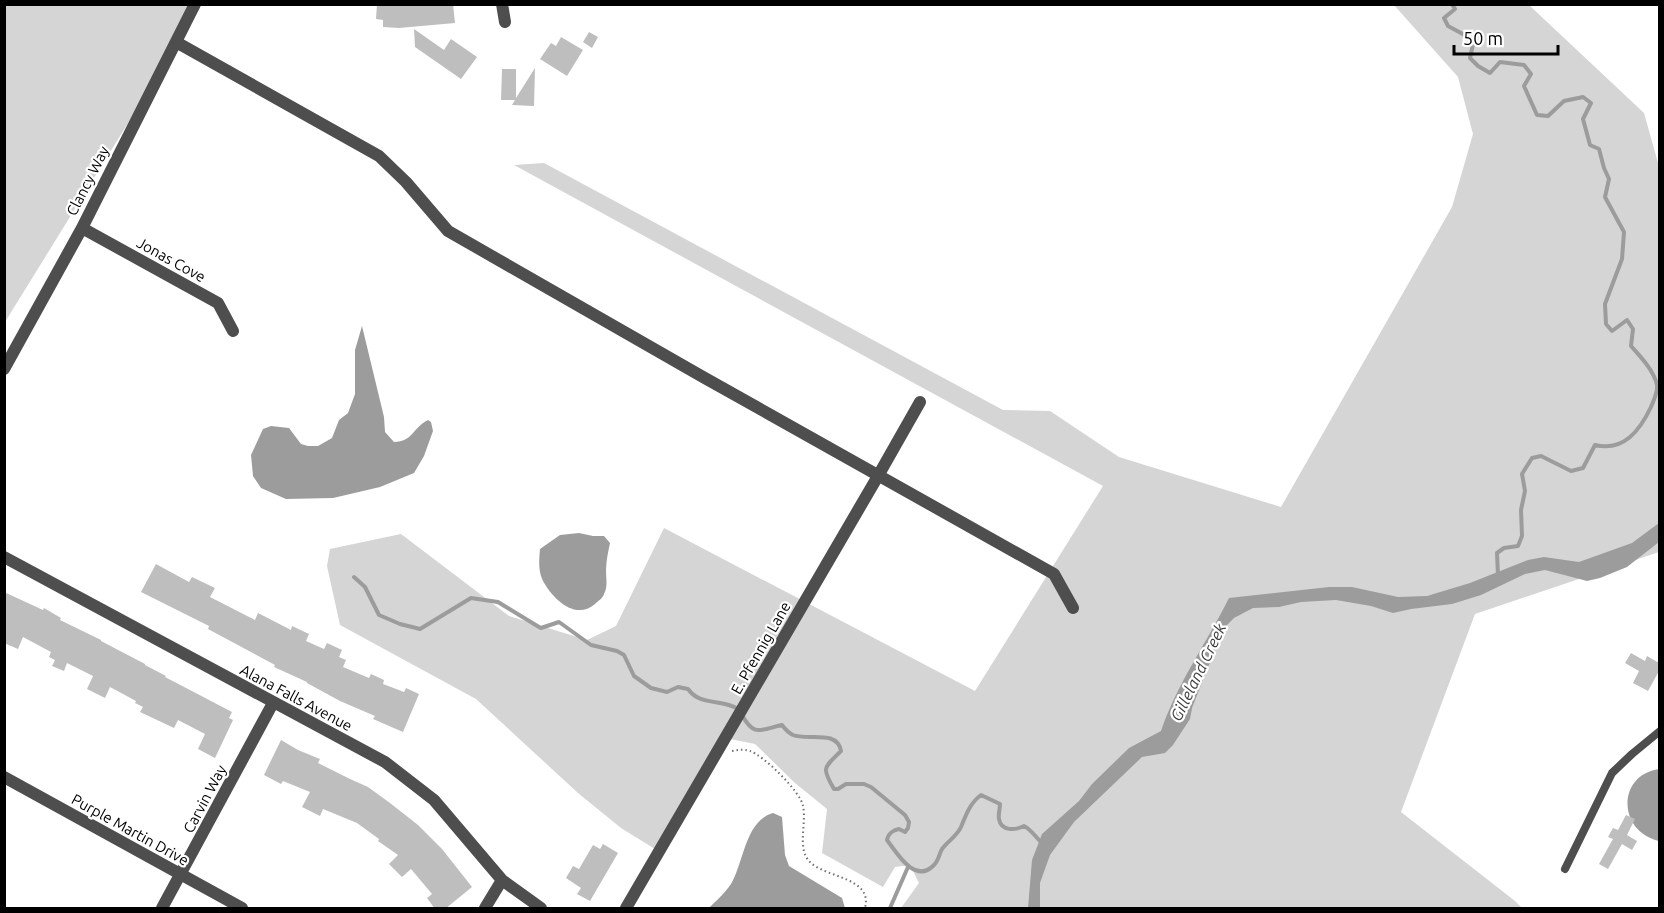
<svg xmlns="http://www.w3.org/2000/svg" width="1664" height="913" viewBox="0 0 1664 913" font-family="Ubuntu,sans-serif">
  <style>
    .green { fill: #d5d5d5 }
    .water { fill: #9c9c9c }
    .lines { fill: none; stroke-linecap: round; stroke-linejoin: round }
    .stream { stroke: #9c9c9c; stroke-width: 4 }
    .building { fill: #bebebe }
    .path { stroke: #707070; stroke-width: 2; stroke-dasharray: 1.5 3; stroke-linecap: butt }
    .service { stroke: #4e4e4e; stroke-width: 8 }
    .minor { stroke: #4e4e4e; stroke-width: 12 }
    .labels { text-anchor: middle; stroke-width: 4.5; stroke-linejoin: round; paint-order: stroke }
    .street-label { font-size: 15px; fill: #000; stroke: #fff }
    .water-label { font-size: 16px; font-style: italic; fill: #3d3d3d; stroke: #fff }
  </style>
  <rect width="100%" height="100%" fill="#fff"/>
  <path class="green" d="M5,5H201L5,322Z
    M1394,5H1529L1644,113L1660,170L1659,552L1475,614L1401,812L1515,901L1522,908H901L919,883L910,865L895,867L883,887L822,853L827,809L795,783L755,744L730,739L655,849L621,828L578,793L476,699L340,625L327,566L330,549L401,534L509,616L587,640L616,626L664,528L975,691L1103,486L514,165L544,163L1003,410L1050,411L1119,457L1281,507L1452,207L1473,134L1458,77Z"/>
  <path class="water" d="M362,326L384,417L385,432L394,442C413,442 413,427 428,420L431,422L433,431L424,456L414,473L380,487L333,498L286,499L261,488L253,476L251,455L263,429L271,426L289,428L301,444L308,446H318L332,438L339,420L348,413L355,394V350Z
    M1659,523V542L1627,567L1600,578L1587,581L1545,570L1525,574L1481,595L1452,604L1411,609L1393,613L1371,606L1336,600L1301,602L1279,607L1253,608L1234,618L1223,629L1192,708L1190,719L1173,745L1165,753L1142,757L1074,822L1050,855L1040,883V908H1028L1032,860L1042,834L1079,801L1092,784L1129,748L1161,731C1177,684 1207,642 1229,598L1329,587H1352L1398,597L1427,596L1470,583L1528,560L1544,557L1579,562L1632,543Z
    M579,533L593,536H604L610,543C608,552 606,562 606,571C606,579 608,586 604,594C603,598 598,601 595,604C575,621 553,599 543,581C538,571 539,560 540,549L560,535Z
    M1659,769V841C1617,831 1617,775 1659,769Z
    M773,813L782,817L785,855L789,866L842,898L845,908H709C716,901 725,893 731,884C744,862 745,821 773,813Z"/>
  <g class="lines">
    <path class="stream" d="M1452,4L1455,9L1444,18L1448,26L1474,40L1470,58L1478,66L1490,73L1500,62L1524,65L1531,74L1524,86L1537,115L1548,116L1564,101L1583,97L1591,103L1583,119L1590,145L1599,149L1604,168L1609,179L1605,197L1624,232L1622,259L1605,304L1606,324L1612,331L1627,320L1633,329L1631,346C1641,357 1654,371 1657,385C1658,393 1654,399 1651,407C1640,430 1624,452 1595,445L1583,468L1571,471L1541,456L1532,458L1522,474L1525,491L1521,510L1522,536L1518,546L1504,548L1497,553L1498,576
      M354,577L365,587L379,615L400,624L420,629L471,598L498,602L539,627L541,628L559,622L591,645L617,651L624,655L634,676L651,688L667,692L678,687L688,689C701,707 721,698 738,709
      M742,715C754,737 760,730 782,725C785,729 789,733 793,735C808,741 837,729 841,751C824,768 821,767 834,789H838L846,784H864L871,787L905,815L909,822L908,828L905,832L899,829C893,830 888,834 887,840C897,853 915,885 934,865C939,860 939,854 942,849C948,841 957,836 961,827C966,815 970,803 981,795L1000,804C1000,809 998,815 999,819C1001,832 1016,830 1024,826C1031,829 1037,839 1043,844
      M890,908L908,867"/>
  </g>
  <path class="building" d="M377,4H453L455,23L399,28L383,27V20L376,19Z
    M414,29L444,50L451,39L477,57L461,79L415,47Z
    M589,32L598,37L592,48L583,42Z
    M561,37L583,50L567,76L540,59L551,43L556,46Z
    M535,68L534,106L512,105L515,100H501L502,69H516V98Z
    M156,564L189,582L192,577L215,588L210,597L255,620L258,613L291,630L292,626L309,634L306,641L324,649L327,643L342,650L339,657L346,660L343,667L369,678L371,674L384,680L383,684L404,692L406,688L419,694L403,732L373,719L375,716L340,701L307,683V682L274,667L275,665L208,629L209,626L141,592Z
    M4,592L43,610L44,608L61,618L60,620L101,640V641L145,664V665L166,676L165,677L232,712L229,718L233,720L215,758L198,749L205,734L178,720L174,728L140,712L143,707L135,703L136,701L110,687L105,698L87,689L93,676L67,663L64,671L52,666L55,660L49,657L51,652L23,637L18,649L4,643Z
    M1631,653L1645,661L1647,656L1659,663V671L1648,691L1633,683L1639,671L1625,663Z
    M281,740L298,750L320,759L318,763L350,779L368,787L390,803L418,825L442,849L472,887L445,909H435L427,898L432,894L411,869L402,877L389,864L398,855L378,841L379,839L357,823L323,809L320,816L302,807L310,792L283,781L281,784L264,775Z
    M1626,815L1635,819L1627,835L1637,841L1632,850L1622,844L1608,869L1599,864L1613,839L1608,837L1613,828L1618,830Z
    M603,844L618,853L590,901L577,894L581,888L566,878L573,866L579,869L593,845L600,849Z"/>
  <g class="lines">
    <path class="path" d="M732,751C738,750 743,749 750,751C763,755 801,792 803,806C807,824 796,850 811,863C828,878 873,878 865,908"/>
    <path class="service" d="M1565,869L1612,773L1632,754L1660,731"/>
    <path class="minor" d="M502,4L505,22
      M176,42L379,156L406,182L448,231L703,377L1054,574L1073,608
      M82,228L218,303L233,331
      M4,369L82,228L195,4
      M4,557L385,762L434,800L502,880L541,908
      M4,777L242,908
      M162,908L273,703
      M485,908L502,880
      M626,908L878,476L920,402"/>
  </g>
  <g class="labels">
    <g class="street-label">
      <text transform="translate(88 181) rotate(-63)" y="5">Clancy Way</text>
      <text transform="translate(171 260) rotate(29)" y="5">Jonas Cove</text>
      <text transform="translate(761 648) rotate(-60)" y="5">E. Pfennig Lane</text>
      <text transform="translate(296 698) rotate(28)" y="5">Alana Falls Avenue</text>
      <text transform="translate(205 799) rotate(-62)" y="5">Carvin Way</text>
      <text transform="translate(130 830) rotate(29)" y="5">Purple Martin Drive</text>
    </g>
    <g class="water-label">
      <text transform="translate(1198 672) rotate(-64)" y="6">Gilleland Creek</text>
    </g>
  </g>
  <rect width="1664" height="913" fill="none" stroke="#000000" stroke-width="12"/>
  <path d="M1454 45v9h104v-9" fill="none" stroke="#000000" stroke-width="3"/>
  <text x="1463" y="45" font-size="18" fill="#000000" stroke="#ffffff" stroke-width="4.5" paint-order="stroke">50 m</text>
</svg>
